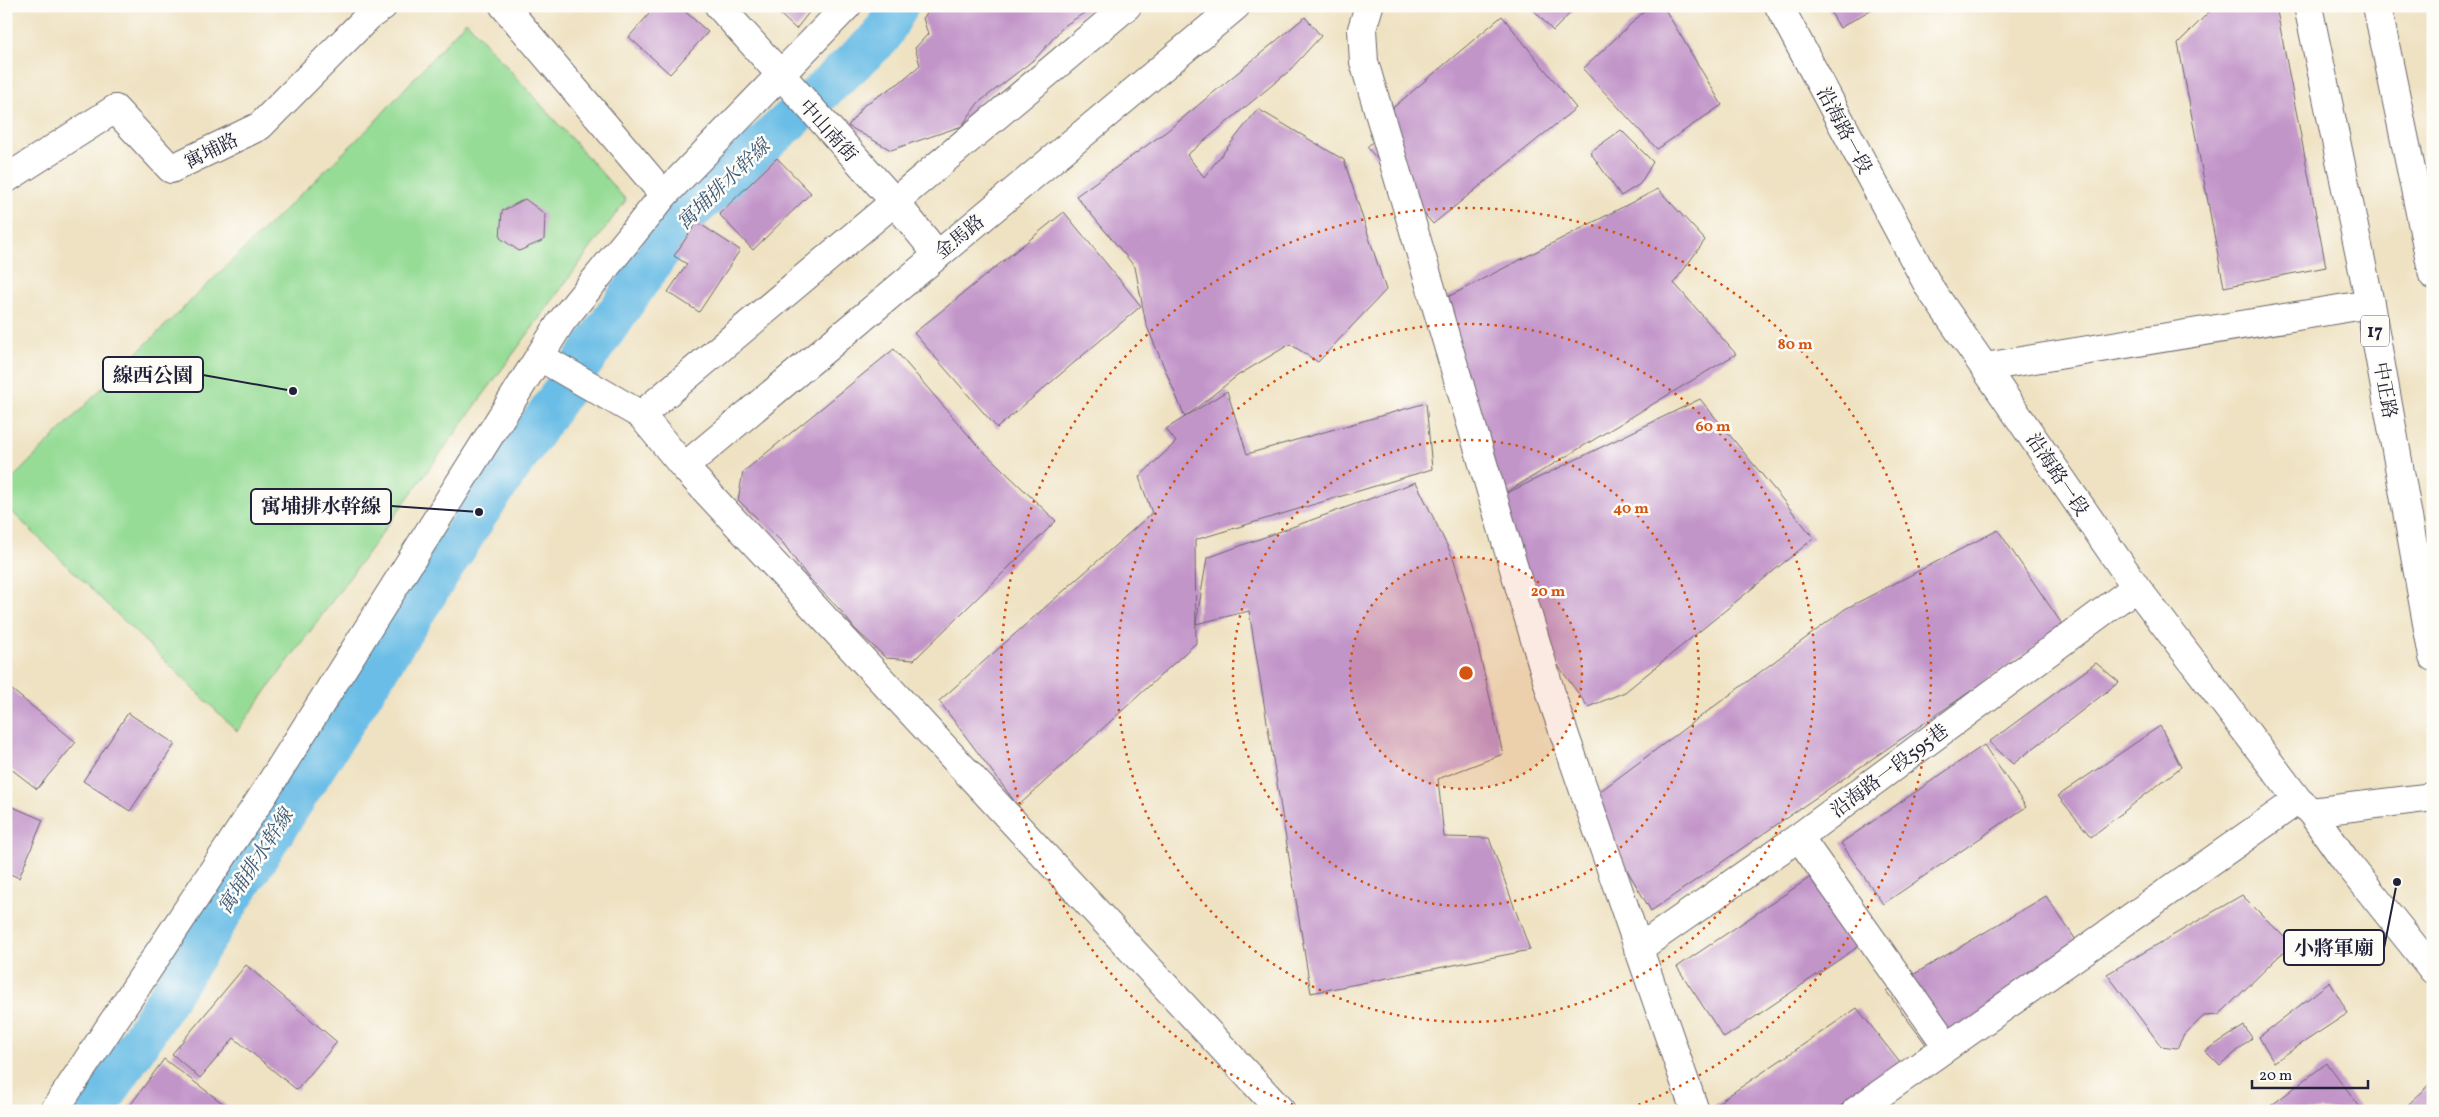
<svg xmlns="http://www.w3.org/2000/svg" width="2439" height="1117" viewBox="0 0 2439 1117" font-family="Vollkorn,'Noto Serif TC',serif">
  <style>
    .green { fill: #96dc96; stroke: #5c7f68 }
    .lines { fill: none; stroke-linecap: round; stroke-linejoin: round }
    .canal { stroke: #6abde6; stroke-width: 41 }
    .building { fill: #c295c9 }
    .minor-casing { stroke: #6a656a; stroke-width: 30 }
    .major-casing { stroke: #6a656a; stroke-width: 30 }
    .minor { stroke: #fff; stroke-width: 28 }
    .major { stroke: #fff; stroke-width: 28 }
    .ring { fill: none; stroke: #d45411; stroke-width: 2.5; stroke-dasharray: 2.5 5 }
    .labels { text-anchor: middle; stroke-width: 5; stroke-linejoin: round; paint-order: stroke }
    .shield { fill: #fdfcf7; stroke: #646373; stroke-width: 1 }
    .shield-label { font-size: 18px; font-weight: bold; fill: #22223b }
    .street-label { font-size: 19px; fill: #22223b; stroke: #fdfcf7 }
    .water-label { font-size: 20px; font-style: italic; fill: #3b5877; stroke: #fdfcf7 }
    .centre { fill: #d45411; stroke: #fdfcf7; stroke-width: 2.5 }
    .ring-label { font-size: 15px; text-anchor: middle; font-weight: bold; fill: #d45411; stroke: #fdfcf7; stroke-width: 5; stroke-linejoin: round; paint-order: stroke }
    .leader { fill: none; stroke: #22223b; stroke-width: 2 }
    .callout-dot { fill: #22223b; stroke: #fdfcf7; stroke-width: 2 }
    .callout { fill: #fdfcf7; stroke: #22223b; stroke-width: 2 }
    .callout-label { font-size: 20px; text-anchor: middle; font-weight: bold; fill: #22223b }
  </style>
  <rect width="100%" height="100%" fill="#fdfcf7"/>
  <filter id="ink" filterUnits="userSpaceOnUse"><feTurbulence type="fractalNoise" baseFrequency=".02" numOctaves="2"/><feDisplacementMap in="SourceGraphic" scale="10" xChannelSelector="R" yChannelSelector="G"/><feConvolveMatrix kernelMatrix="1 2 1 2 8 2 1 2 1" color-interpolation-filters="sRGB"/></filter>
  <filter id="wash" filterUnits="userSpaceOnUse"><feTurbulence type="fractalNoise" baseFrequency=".0096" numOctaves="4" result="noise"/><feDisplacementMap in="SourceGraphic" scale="20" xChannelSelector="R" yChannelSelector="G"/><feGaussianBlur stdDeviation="1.12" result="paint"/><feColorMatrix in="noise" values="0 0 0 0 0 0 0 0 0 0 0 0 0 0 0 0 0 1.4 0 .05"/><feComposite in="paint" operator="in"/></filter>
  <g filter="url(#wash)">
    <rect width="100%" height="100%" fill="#efe2c2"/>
    <path class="green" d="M466,21L626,200L237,731L6,506V485L140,350L371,126Z"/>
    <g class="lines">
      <path class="canal" d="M95,1111L479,512L683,218L881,37L898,6"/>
    </g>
    <g id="blocks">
      <path class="building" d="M656,6H679L708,32L670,74L629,37Z
        M771,6H814L796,29Z
        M934,6H1095L1064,26L1036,58L978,103L962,126L891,150L848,126L864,105L899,83L920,65L915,48L928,34L923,18Z
        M1530,6H1577L1553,31Z
        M1650,6H1663L1722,105L1657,149L1583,69Z
        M1827,6H1877L1840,28Z
        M2276,6L2326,267L2224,287L2178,43L2214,7Z
        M1502,16L1576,108L1433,224L1367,147L1380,135L1376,122Z
        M1305,17L1321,36L1288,72L1187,155L1204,177L1258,109L1344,160L1386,290L1318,362L1290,344L1237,376L1185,417L1227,391L1247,454L1426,403L1432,469L1195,540L1196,643L1018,806L939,701L1152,513L1139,477L1176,442L1166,429L1185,417L1146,324L1135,267L1076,196L1167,131Z
        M1621,130L1653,162L1640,184L1621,196L1590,152Z
        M777,158L811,193L753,250L719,214Z
        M1658,189L1705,240L1674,283L1736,354L1497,498L1700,399L1814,538L1625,692L1588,707L1552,657L1494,500L1436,303Z
        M525,199L545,214L544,240L519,251L500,238L502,211Z
        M1064,212L1141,306L997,428L914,333Z
        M697,222L740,250L699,312L668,292L687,264L674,256Z
        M894,349L977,445L1056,521L914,660L886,658L855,629L840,610L807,576L783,543L738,500L743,472Z
        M1416,482L1454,560L1475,634L1503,754L1438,779L1444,837L1489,838L1530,950L1311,993L1249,611L1196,624L1207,558Z
        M1998,530L2064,627L1651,911L1587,801L1845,609Z
        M2096,663L2119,682L2013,764L1989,742Z
        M6,685L76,742L37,789L6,765Z
        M128,713L175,744L130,811L83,781Z
        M2160,726L2181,767L2091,837L2058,796Z
        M1984,745L2026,807L1883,904L1841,843Z
        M6,804L43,820L19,878L6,872Z
        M1815,874L1862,944L1724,1038L1677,967Z
        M2242,895L2294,947L2280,955L2219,1015L2204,1016L2184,1035L2177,1048L2161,1046L2107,974Z
        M2046,896L2078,943L1934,1055L1886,991Z
        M246,965L337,1042L297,1090L234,1038L200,1078L172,1054Z
        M2330,982L2348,1013L2274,1062L2259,1037Z
        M1857,1008L1901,1064L1833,1111H1706Z
        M2244,1026L2252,1038L2220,1066L2205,1051Z
        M164,1059L233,1111H134L129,1107Z
        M2327,1063L2363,1111H2264Z
        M2433,1082V1111H2401Z"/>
    </g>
  </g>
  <g filter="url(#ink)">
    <use href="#blocks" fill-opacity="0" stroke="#6a656a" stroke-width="1"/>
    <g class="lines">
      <g class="minor-casing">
        <path id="minor" d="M504,6L664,195
          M719,6L895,202L937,254
          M1369,6L1362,29L1364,62L1555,707L1695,1111
          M1779,6L1929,287L2136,587L2298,800L2311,812L2433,797
          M6,179L115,109L171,169L260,126L369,16L383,6
          M540,357L641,415L684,467L1281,1111
          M1985,367L2370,304
          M641,415L1127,6
          M684,467L1236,6
          M1799,837L1947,1046
          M1638,949L1799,837L2136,587
          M54,1111L262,797L561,322L664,195L847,6
          M1856,1111L2298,800"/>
      </g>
      <g class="major-casing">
        <path id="major" d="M2308,6L2370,304L2433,657
          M2377,6L2433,275
          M2311,812L2345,860L2433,970"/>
      </g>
      <use href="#minor" class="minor"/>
      <use href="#major" class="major"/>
    </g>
  </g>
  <circle cx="1466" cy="673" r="116" fill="#d45411" fill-opacity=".12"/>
  <g class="ring">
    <circle cx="1466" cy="673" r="116"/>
    <circle cx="1466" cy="673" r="233"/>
    <circle cx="1466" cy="673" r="349"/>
    <path d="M1307 1110A465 465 0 1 1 1625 1110"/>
  </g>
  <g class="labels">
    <rect class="shield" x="2361" y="315.5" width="28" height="31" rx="4"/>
    <g class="shield-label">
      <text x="2375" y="337">17</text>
    </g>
    <g class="street-label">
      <text transform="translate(829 130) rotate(48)" y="7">中山南街</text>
      <text transform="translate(1845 130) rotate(62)" y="7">沿海路一段</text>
      <text transform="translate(211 150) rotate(-26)" y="7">寓埔路</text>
      <text transform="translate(959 236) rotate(-39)" y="7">金馬路</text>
      <text transform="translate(2386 390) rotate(80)" y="7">中正路</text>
      <text transform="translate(2058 474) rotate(56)" y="7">沿海路一段</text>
      <text transform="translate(1889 770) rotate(-37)" y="7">沿海路一段595巷</text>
    </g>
    <g class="water-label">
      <text transform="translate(723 184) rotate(-44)" y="7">寓埔排水幹線</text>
      <text transform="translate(255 861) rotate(-57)" y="7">寓埔排水幹線</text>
    </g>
  </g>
  <circle cx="1466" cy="673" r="8" class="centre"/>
  <g class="ring-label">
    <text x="1795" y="349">80 m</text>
    <text x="1713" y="431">60 m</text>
    <text x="1631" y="513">40 m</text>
    <text x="1548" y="596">20 m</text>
  </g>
  <path class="leader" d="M293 391L203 375M479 512L391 506M2397 882L2384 948"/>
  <g class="callout-dot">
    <circle cx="293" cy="391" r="5"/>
    <circle cx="479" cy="512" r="5"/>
    <circle cx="2397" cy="882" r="5"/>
  </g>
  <g class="callout">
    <rect x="103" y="357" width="100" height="35" rx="5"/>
    <rect x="251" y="489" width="140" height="35" rx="5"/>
    <rect x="2284" y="930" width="100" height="35" rx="5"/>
  </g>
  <g class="callout-label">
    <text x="153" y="382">線西公園</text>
    <text x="321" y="513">寓埔排水幹線</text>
    <text x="2334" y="955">小將軍廟</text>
  </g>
  <rect width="2439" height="1117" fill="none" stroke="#fdfcf7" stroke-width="25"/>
  <path d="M2252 1080v8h116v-8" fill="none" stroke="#22223b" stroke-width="2.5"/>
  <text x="2259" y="1080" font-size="15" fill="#22223b" stroke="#fdfcf7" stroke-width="4" paint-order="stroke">20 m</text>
</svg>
